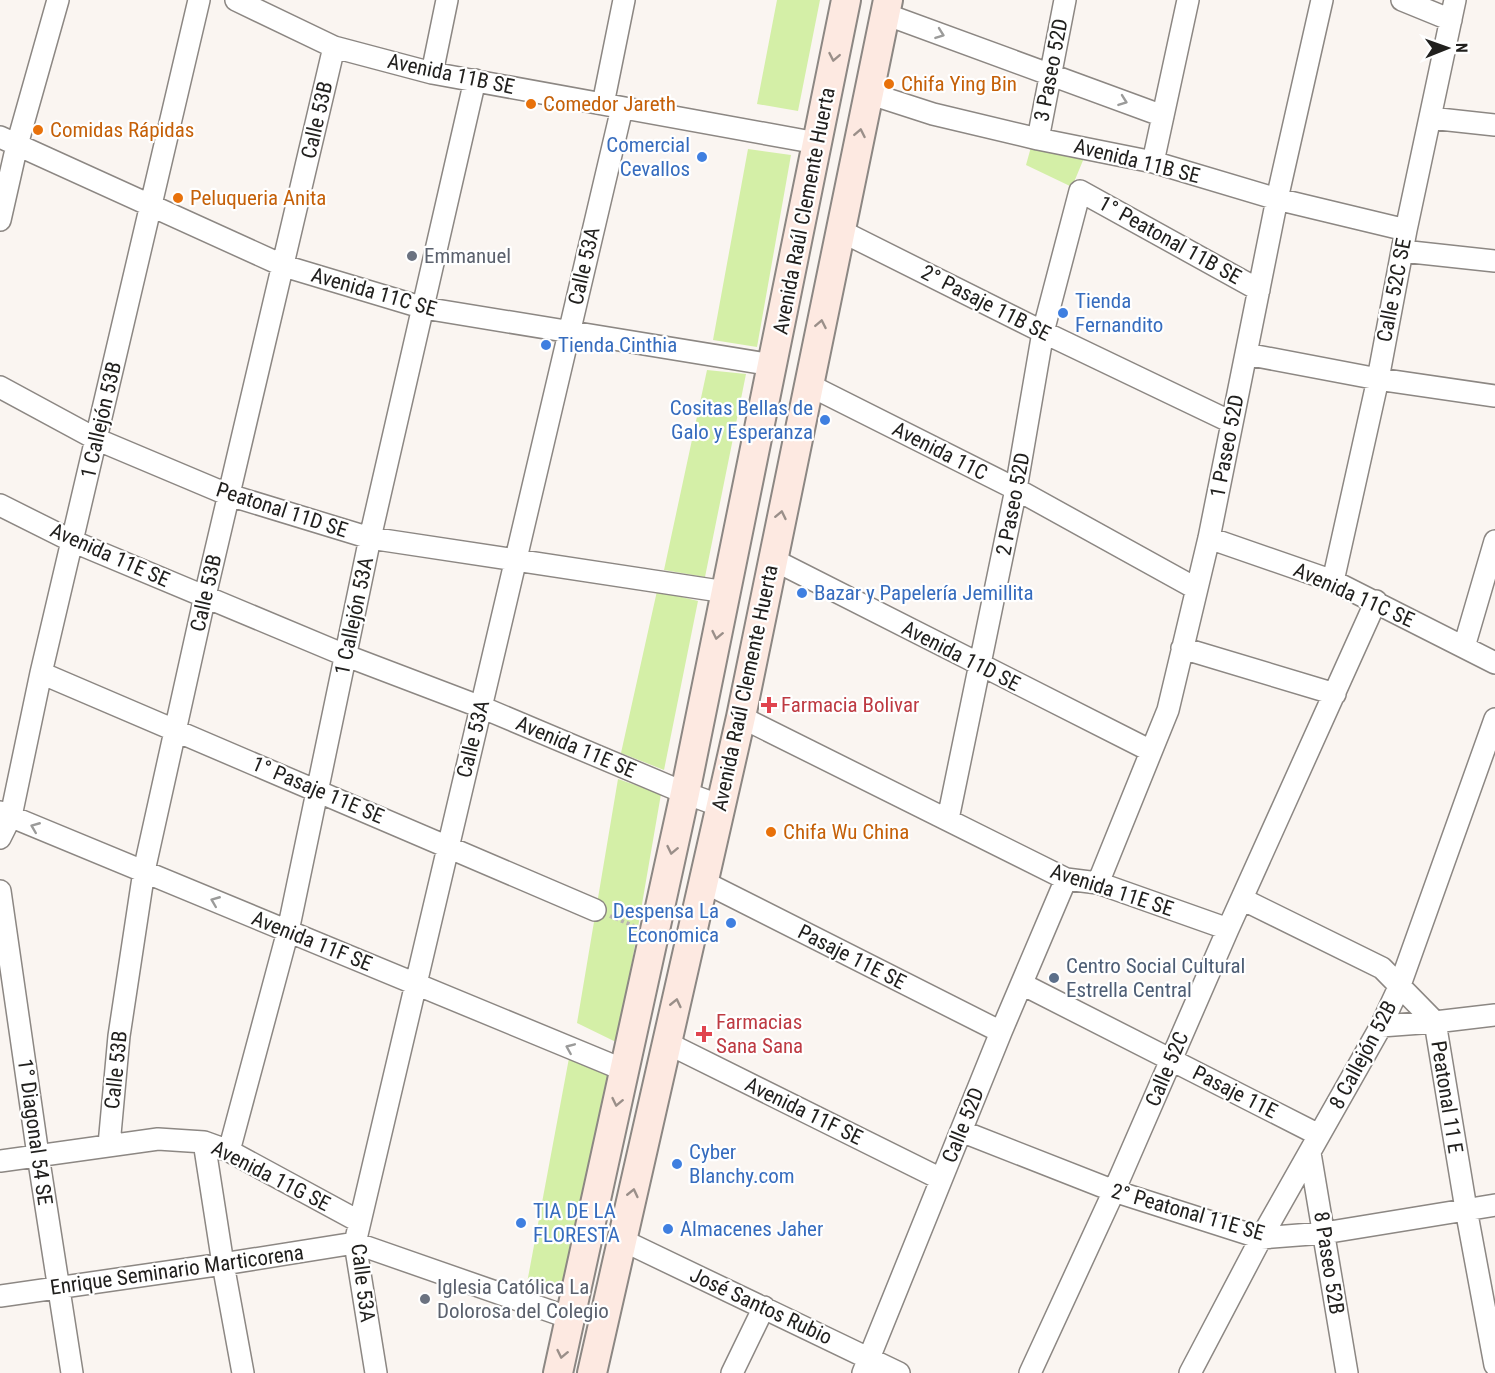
<svg xmlns="http://www.w3.org/2000/svg" width="1495" height="1373" viewBox="0 0 1495 1373" font-family="'Roboto Condensed',sans-serif">
  <style>
    .green { fill: #d4efa7 }
    .lines { fill: none; stroke-linecap: round; stroke-linejoin: round }
    .minor-casing { stroke: #8c8783; stroke-width: 24 }
    .secondary-casing { stroke: #8c8783; stroke-width: 32 }
    .path { stroke: #b6b2af; stroke-width: 4; stroke-dasharray: 3 3; stroke-linecap: butt }
    .minor { stroke: #fff; stroke-width: 21 }
    .secondary { stroke: #fde9e1; stroke-width: 28 }
    .oneway { stroke: #9b9b9a }
    .oneway2 { stroke: #9a8f89 }
    .food-dot { fill: #e8710a; stroke: #fff; stroke-width: 2 }
    .shop-dot { fill: #3f7fe0; stroke: #fff; stroke-width: 2 }
    .worship-dot { fill: #6b7280; stroke: #fff; stroke-width: 2 }
    .health-dot { fill: #e0444e; stroke: #fff; stroke-width: 2 }
    .service-dot { fill: #5c6f8a; stroke: #fff; stroke-width: 2 }
    .labels { text-anchor: middle; stroke-width: 4.5; stroke-linejoin: round; paint-order: stroke }
    .street-label { font-size: 21px; fill: #21201e; stroke: #fff }
    .food-label { font-size: 21px; fill: #c56008; stroke: #fff; text-anchor: start }
    .shop-label { font-size: 21px; fill: #366cbe; stroke: #fff; text-anchor: start }
    .worship-label { font-size: 21px; fill: #5b616d; stroke: #fff; text-anchor: start }
    .health-label { font-size: 21px; fill: #be3a42; stroke: #fff; text-anchor: start }
    .service-label { font-size: 21px; fill: #4e5e75; stroke: #fff; text-anchor: start }
  </style>
  <rect width="100%" height="100%" fill="#faf5f1"/>
  <path class="green" d="M777,0H820L798,111L757,104Z
    M1031,147L1084,158L1072,187L1026,165Z
    M748,149L791,155L757,347L713,340Z
    M707,370L746,374L705,577L664,570Z
    M657,591L698,601L664,770L621,753Z
    M618,779L661,794L618,1043L577,1023Z
    M569,1058L612,1077L561,1294L527,1283Z"/>
  <g class="lines">
    <g class="minor-casing">
      <path id="minor" d="M236,0L334,47L432,73L817,143
        M1402,0L1451,20
        M885,14L1163,116
        M432,73L447,0
        M868,93L933,114L1038,139L1153,162L1277,199L1406,230
        M603,104L624,0
        M1430,118L1495,125
        M0,137L284,266L424,308L773,365
        M1038,139L1065,0
        M1153,162L1188,0
        M0,220L17,145L58,0
        M839,230L1043,332L1231,422
        M1402,251L1495,261
        M1246,354L1378,379L1495,396
        M809,385L1016,489L1195,588
        M0,387L96,439L229,495L370,538L726,592
        M0,505L72,541L347,656L481,707L685,793L721,806
        M1209,538L1333,581L1495,663
        M772,559L1151,751
        M1333,581L1378,379L1406,230L1455,0
        M1464,647L1495,541
        M1182,648L1335,694
        M41,673L595,910
        M741,717L1066,879L1098,883L1228,929
        M0,812L624,1070
        M948,819L1016,489L1043,332L1080,191L1259,290
        M0,838L11,816L41,673L199,0
        M704,882L1001,1032
        M1098,883L1168,710L1209,538L1277,199L1322,0
        M0,891L38,1155L72,1373
        M1242,899L1382,968L1435,1022L1466,1209L1495,1365
        M1022,984L1319,1135
        M1381,1026L1435,1022L1495,1015
        M667,1043L941,1179
        M961,1131L1114,1191L1261,1238L1324,1233L1495,1205
        M204,1142L223,1264L243,1373
        M109,1145L119,1036L144,871L205,596L334,47
        M229,1151L288,931L370,538L475,80
        M1310,1153L1347,1373
        M0,1161L158,1139L204,1142L229,1151L360,1222
        M622,1240L899,1373
        M0,1296L223,1264L355,1243L570,1318
        M376,1373L355,1243L622,108
        M732,1373L764,1307
        M863,1373L1001,1032L1066,879
        M1030,1373L1114,1191L1228,929L1376,601
        M1190,1373L1261,1238L1381,1026L1400,985L1495,719"/>
    </g>
    <g class="secondary-casing">
      <path id="secondary" d="M558,1373L685,793L846,0
        M592,1373L741,717L888,0"/>
    </g>
    <path class="path" d="M610,916L634,926"/>
    <use href="#minor" class="minor"/>
    <use href="#secondary" class="secondary"/>
  </g>
  <defs><path id="oneway-chevron" d="M-2-3.5L2.5 0L-2 3.5" fill="none" stroke-width="1.6" stroke-linecap="round" stroke-linejoin="round" transform="scale(1.5)"/></defs>
  <g class="oneway">
    <use href="#oneway-chevron" transform="translate(940 34) rotate(20)"/>
    <use href="#oneway-chevron" transform="translate(1123 101) rotate(20)"/>
    <use href="#oneway-chevron" transform="translate(35 827) rotate(-158)"/>
    <use href="#oneway-chevron" transform="translate(215 901) rotate(-158)"/>
    <use href="#oneway-chevron" transform="translate(570 1048) rotate(-157)"/>
  </g>
  <g class="oneway2">
    <use href="#oneway-chevron" transform="translate(834 57) rotate(101)"/>
    <use href="#oneway-chevron" transform="translate(860 133) rotate(-79)"/>
    <use href="#oneway-chevron" transform="translate(821 324) rotate(-79)"/>
    <use href="#oneway-chevron" transform="translate(781 515) rotate(-78)"/>
    <use href="#oneway-chevron" transform="translate(717 635) rotate(102)"/>
    <use href="#oneway-chevron" transform="translate(672 850) rotate(102)"/>
    <use href="#oneway-chevron" transform="translate(676 1003) rotate(-77)"/>
    <use href="#oneway-chevron" transform="translate(617 1102) rotate(102)"/>
    <use href="#oneway-chevron" transform="translate(633 1193) rotate(-77)"/>
    <use href="#oneway-chevron" transform="translate(562 1354) rotate(102)"/>
  </g>
  <g class="food-dot">
    <circle cx="889" cy="84" r="6"/>
    <circle cx="531" cy="104" r="6"/>
    <circle cx="38" cy="130" r="6"/>
    <circle cx="178" cy="198" r="6"/>
    <circle cx="771" cy="832" r="6"/>
  </g>
  <g class="shop-dot">
    <circle cx="702" cy="157" r="6"/>
    <circle cx="1063" cy="313" r="6"/>
    <circle cx="546" cy="345" r="6"/>
    <circle cx="825" cy="420" r="6"/>
    <circle cx="802" cy="593" r="6"/>
    <circle cx="731" cy="923" r="6"/>
    <circle cx="677" cy="1164" r="6"/>
    <circle cx="521" cy="1223" r="6"/>
    <circle cx="668" cy="1229" r="6"/>
  </g>
  <g class="worship-dot">
    <circle cx="412" cy="256" r="6"/>
    <circle cx="425" cy="1299" r="6"/>
  </g>
  <g class="health-dot">
    <path d="M766 696h6v6h6v6h-6v6h-6v-6h-6v-6h6z"/>
    <path d="M701 1025h6v6h6v6h-6v6h-6v-6h-6v-6h6z"/>
  </g>
  <circle class="service-dot" cx="1054" cy="978" r="6"/>
  <g class="labels">
    <g class="street-label">
      <text transform="translate(1051 70) rotate(-79)" y="7">3 Paseo 52D</text>
      <text transform="translate(451 74) rotate(12)" y="7">Avenida 11B SE</text>
      <text transform="translate(317 120) rotate(-77)" y="7">Calle 53B</text>
      <text transform="translate(1137 161) rotate(14)" y="7">Avenida 11B SE</text>
      <text transform="translate(804 211) rotate(-79)" y="7">Avenida Raúl Clemente Huerta</text>
      <text transform="translate(1170 240) rotate(29)" y="7">1° Peatonal 11B SE</text>
      <text transform="translate(584 266) rotate(-77)" y="7">Calle 53A</text>
      <text transform="translate(1394 290) rotate(-79)" y="7">Calle 52C SE</text>
      <text transform="translate(374 292) rotate(16)" y="7">Avenida 11C SE</text>
      <text transform="translate(986 303) rotate(27)" y="7">2° Pasaje 11B SE</text>
      <text transform="translate(101 420) rotate(-77)" y="7">1 Callejón 53B</text>
      <text transform="translate(1227 446) rotate(-79)" y="7">1 Paseo 52D</text>
      <text transform="translate(940 451) rotate(27)" y="7">Avenida 11C</text>
      <text transform="translate(1013 504) rotate(-79)" y="7">2 Paseo 52D</text>
      <text transform="translate(282 510) rotate(18)" y="7">Peatonal 11D SE</text>
      <text transform="translate(110 555) rotate(24)" y="7">Avenida 11E SE</text>
      <text transform="translate(206 593) rotate(-77)" y="7">Calle 53B</text>
      <text transform="translate(1354 595) rotate(24)" y="7">Avenida 11C SE</text>
      <text transform="translate(354 616) rotate(-78)" y="7">1 Callejón 53A</text>
      <text transform="translate(961 656) rotate(27)" y="7">Avenida 11D SE</text>
      <text transform="translate(745 688) rotate(-78)" y="7">Avenida Raúl Clemente Huerta</text>
      <text transform="translate(473 739) rotate(-76)" y="7">Calle 53A</text>
      <text transform="translate(576 747) rotate(23)" y="7">Avenida 11E SE</text>
      <text transform="translate(318 790) rotate(23)" y="7">1° Pasaje 11E SE</text>
      <text transform="translate(1112 890) rotate(18)" y="7">Avenida 11E SE</text>
      <text transform="translate(312 941) rotate(22)" y="7">Avenida 11F SE</text>
      <text transform="translate(852 957) rotate(27)" y="7">Pasaje 11E SE</text>
      <text transform="translate(1363 1055) rotate(-62)" y="7">8 Callejón 52B</text>
      <text transform="translate(1167 1069) rotate(-67)" y="7">Calle 52C</text>
      <text transform="translate(116 1070) rotate(-84)" y="7">Calle 53B</text>
      <text transform="translate(1235 1092) rotate(27)" y="7">Pasaje 11E</text>
      <text transform="translate(1447 1097) rotate(81)" y="7">Peatonal 11 E</text>
      <text transform="translate(804 1111) rotate(26)" y="7">Avenida 11F SE</text>
      <text transform="translate(963 1125) rotate(-68)" y="7">Calle 52D</text>
      <text transform="translate(35 1132) rotate(82)" y="7">1° Diagonal 54 SE</text>
      <text transform="translate(271 1176) rotate(27)" y="7">Avenida 11G SE</text>
      <text transform="translate(1188 1212) rotate(16)" y="7">2° Peatonal 11E SE</text>
      <text transform="translate(1329 1263) rotate(81)" y="7">8 Paseo 52B</text>
      <text transform="translate(177 1270) rotate(-8)" y="7">Enrique Seminario Marticorena</text>
      <text transform="translate(363 1283) rotate(83)" y="7">Calle 53A</text>
      <text transform="translate(761 1306) rotate(25)" y="7">José Santos Rubio</text>
    </g>
    <g class="food-label">
      <text x="901" y="91">Chifa Ying Bin</text>
      <text x="543" y="111">Comedor Jareth</text>
      <text x="50" y="137">Comidas Rápidas</text>
      <text x="190" y="205">Peluqueria Anita</text>
      <text x="783" y="839">Chifa Wu China</text>
    </g>
    <g class="shop-label">
      <text x="690" y="152" text-anchor="end">Comercial<tspan x="690" dy="24">Cevallos</tspan></text>
      <text x="1075" y="308">Tienda<tspan x="1075" dy="24">Fernandito</tspan></text>
      <text x="558" y="352">Tienda Cinthia</text>
      <text x="813" y="415" text-anchor="end">Cositas Bellas de<tspan x="813" dy="24">Galo y Esperanza</tspan></text>
      <text x="814" y="600">Bazar y Papelería Jemillita</text>
      <text x="719" y="918" text-anchor="end">Despensa La<tspan x="719" dy="24">Economica</tspan></text>
      <text x="689" y="1159">Cyber<tspan x="689" dy="24">Blanchy.com</tspan></text>
      <text x="533" y="1218">TIA DE LA<tspan x="533" dy="24">FLORESTA</tspan></text>
      <text x="680" y="1236">Almacenes Jaher</text>
    </g>
    <g class="worship-label">
      <text x="424" y="263">Emmanuel</text>
      <text x="437" y="1294">Iglesia Católica La<tspan x="437" dy="24">Dolorosa del Colegio</tspan></text>
    </g>
    <g class="health-label">
      <text x="781" y="712">Farmacia Bolivar</text>
      <text x="716" y="1029">Farmacias<tspan x="716" dy="24">Sana Sana</tspan></text>
    </g>
    <g class="service-label">
      <text x="1066" y="973">Centro Social Cultural<tspan x="1066" dy="24">Estrella Central</tspan></text>
    </g>
  </g>
  <g transform="translate(1447 48) rotate(89)" stroke="#ffffff" stroke-width="4.5" paint-order="stroke">
  <path d="M0-4.5L10 22L0 15L-10 22Z" fill="#21201e"/>
  <text y="-9" font-size="16" font-weight="bold" text-anchor="middle" fill="#21201e">N</text>
  </g>
</svg>
